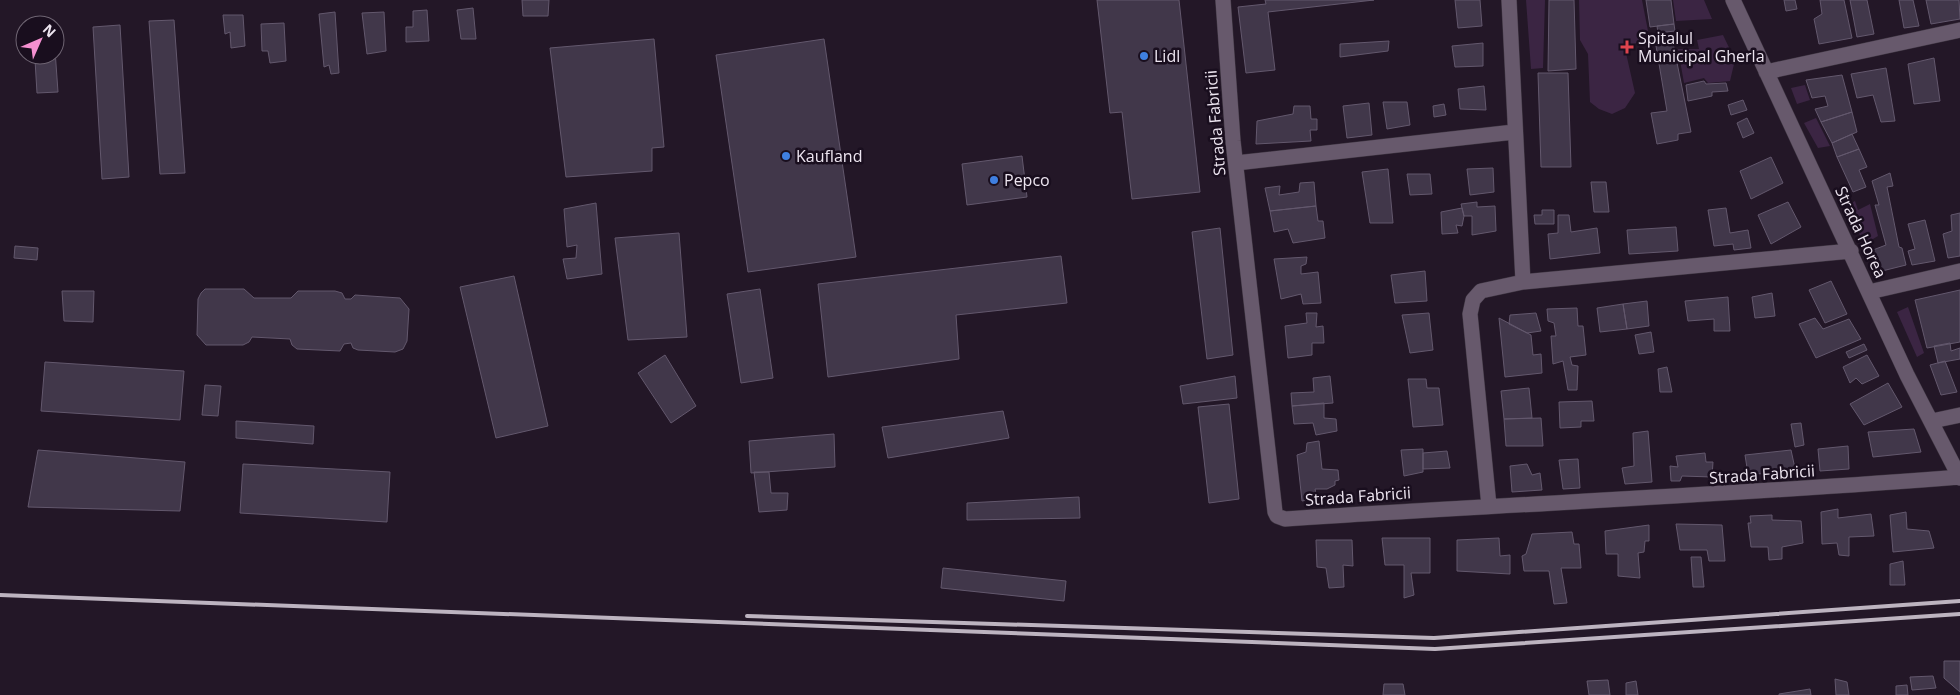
<svg xmlns="http://www.w3.org/2000/svg" width="1960" height="695" viewBox="0 0 1960 695" font-family="'Open Sans',sans-serif">
  <style>
    .green { fill: #3b2543 }
    .building { fill: #41374a; stroke: #63586d }
    .lines { fill: none; stroke-linecap: round; stroke-linejoin: round }
    .minor-casing { stroke: #3e3541; stroke-width: 16 }
    .minor { stroke: #67596c; stroke-width: 15 }
    .rail { stroke: #bdb4c0; stroke-width: 4 }
    .health-dot { fill: #e0444e; stroke: #190e1e; stroke-width: 2 }
    .shop-dot { fill: #3f7fe0; stroke: #190e1e; stroke-width: 2 }
    .labels { text-anchor: middle; stroke-width: 5; stroke-linejoin: round; paint-order: stroke }
    .poi-label { font-size: 16px; fill: #ede5f0; stroke: #190e1e; text-anchor: start }
    .street-label { font-size: 16px; fill: #ede5f0; stroke: #190e1e }
  </style>
  <rect width="100%" height="100%" fill="#231727"/>
  <path class="green" d="M1526,0H1545L1543,68L1531,69Z
    M1579,0H1642L1648,31L1626,53L1635,93L1625,108L1612,114L1599,109L1590,102L1588,54L1580,40Z
    M1673,0H1704L1712,19L1676,21Z
    M1723,35L1735,60L1730,81L1708,83L1704,78L1684,83L1678,49H1699L1697,40Z
    M1805,85L1810,100L1797,104L1791,88Z
    M1816,118L1830,146L1818,148L1804,123Z
    M1855,201L1858,210L1870,204L1878,236L1873,239L1871,245L1865,246L1846,206Z
    M1908,307L1924,353L1917,357L1897,312Z"/>
  <path class="building" d="M522,0H549L548,16H523Z
    M1097,0H1179L1200,192L1132,199L1122,112L1110,113Z
    M1265,0H1374L1268,12L1275,70L1246,73L1238,7L1266,4Z
    M1455,0H1480L1482,26L1458,28Z
    M1549,0H1574L1576,69L1548,71Z
    M1646,0H1671L1674,24L1650,27Z
    M1784,0H1795L1797,9L1786,11Z
    M1820,0H1844L1852,38L1819,44L1814,19L1822,14Z
    M1850,0H1867L1874,34L1857,37Z
    M1899,0H1913L1919,26L1904,28Z
    M1926,0H1959L1960,19L1931,24Z
    M473,8L476,39H461L457,10Z
    M427,10L429,41L406,42V27H413V11Z
    M335,12L339,73L331,74L329,65L324,67L319,14Z
    M384,12L386,51L367,54L362,13Z
    M223,15H243L245,46L231,48L230,32L225,34Z
    M174,20L185,173L160,174L149,21Z
    M284,23L286,61L270,63L268,51H262L261,24Z
    M1674,24L1675,31L1658,33L1657,26Z
    M120,25L129,177L102,179L93,27Z
    M654,39L664,147L652,148V171L566,177L550,48Z
    M824,39L856,257L748,272L716,55Z
    M1389,41L1388,51L1340,57V44Z
    M1483,43V66L1455,67L1452,46Z
    M1673,43L1691,132L1678,134V140L1657,144L1651,113L1667,111L1656,46Z
    M55,50L58,92L37,93L35,60H43V55H55Z
    M1934,58L1940,101L1914,104L1908,64Z
    M1886,68L1895,121L1881,122L1873,95L1857,98L1851,74Z
    M1538,73H1568L1571,167H1541Z
    M1842,75L1852,112L1821,122L1815,109L1828,106L1825,96L1812,98L1806,80Z
    M1704,81L1706,84L1726,83L1728,91L1712,92V96L1688,101L1686,85Z
    M1484,86L1486,110L1460,109L1458,89Z
    M1743,100L1747,110L1731,115L1728,105Z
    M1383,102H1407L1410,125L1387,129Z
    M1369,103L1372,135L1347,138L1343,106Z
    M1444,104L1446,115L1434,117L1433,106Z
    M1294,106H1310L1311,119H1317V130H1310L1311,141L1256,144L1257,121L1293,114Z
    M1852,112L1857,132L1832,143L1821,122Z
    M1747,118L1754,133L1743,138L1737,123Z
    M1852,134L1859,149L1837,157L1832,143Z
    M1859,149L1867,167L1859,170L1866,187L1853,192L1837,157Z
    M1022,156L1027,197L967,205L962,164Z
    M1771,157L1783,183L1751,199L1740,171Z
    M1493,168L1494,192L1470,195L1467,169Z
    M1388,169L1393,223H1370L1362,172Z
    M1890,173L1893,186L1887,187L1899,247L1902,248L1906,265L1882,271L1873,250L1886,245L1875,205H1879L1872,181Z
    M1407,174H1430L1432,194L1410,195Z
    M1314,182L1316,206L1270,211L1265,188L1280,186L1279,195L1299,192L1300,183Z
    M1591,182H1606L1609,212H1594Z
    M1477,202V207L1495,206L1496,231L1472,235V216H1464L1461,204Z
    M1788,202L1801,227L1771,244L1758,215Z
    M596,203L602,274L567,279L563,259L576,258L577,245L567,247L564,209Z
    M1316,206L1318,221H1323L1325,238L1293,243L1288,229L1274,232L1270,211Z
    M1462,208L1464,216L1462,226L1456,225L1458,233L1442,234L1441,212Z
    M1726,208L1730,233L1748,230L1751,248L1734,250L1733,244L1714,246L1708,210Z
    M1542,210H1554V224H1535L1534,215H1542Z
    M1960,213V256L1948,258L1943,234L1952,231L1951,215Z
    M1558,215H1569L1571,232L1597,228L1600,253L1550,259L1548,234L1558,233Z
    M1925,220L1935,261L1912,265L1908,251L1915,249L1908,224Z
    M1676,227L1678,251L1629,254L1627,230Z
    M1220,228L1233,355L1207,359L1192,232Z
    M679,233L687,337L628,340L615,238Z
    M15,246L38,248L37,260L14,258Z
    M1061,256L1067,303L956,315L959,359L828,377L818,284Z
    M1307,257L1306,264L1301,266V274L1318,272L1321,303L1303,304L1301,294L1281,299L1274,259Z
    M1425,271L1427,301L1395,303L1391,275Z
    M514,276L548,426L496,438L460,287Z
    M1831,281L1847,314L1825,323L1809,290Z
    M205,289H244L254,298H291L298,291H335L342,293L345,299H351L355,295L400,298L409,309L407,341L403,349L395,352L358,350L353,348L351,343L344,344L340,351L297,349L292,345L290,339L252,337L249,342L243,345H206L197,335L198,299L201,293Z
    M760,289L773,378L741,383L727,294Z
    M1960,290V342L1927,348L1915,300Z
    M62,291H94L93,322L64,321Z
    M1772,293L1775,316L1755,318L1752,297Z
    M1728,297L1730,331H1714V319L1688,321L1685,301Z
    M1647,301L1649,326L1627,329L1623,304Z
    M1623,304L1627,329L1600,332L1597,308Z
    M1577,308L1578,326H1583L1586,355L1570,357L1572,365L1578,366L1577,390H1568L1563,361L1553,364L1551,336H1556L1554,323L1548,321L1547,309Z
    M1306,313H1317L1316,327L1323,326L1324,343H1312V355L1288,358L1285,326L1307,323Z
    M1429,313L1433,350L1410,353L1402,315Z
    M1536,313L1541,331L1527,333L1509,324L1510,315Z
    M1499,318L1531,335L1533,355L1541,354L1542,373L1505,377Z
    M1815,318L1823,329L1849,319L1861,339L1816,358L1799,324Z
    M1651,332L1654,352L1639,354L1635,335Z
    M1950,343L1951,351L1960,348V359L1938,363L1934,346Z
    M1864,344L1867,350L1849,358L1846,352Z
    M665,355L696,406L671,423L638,373Z
    M1867,355L1879,376L1862,384L1856,378L1850,383L1843,367Z
    M1945,361L1957,392L1941,395L1930,365Z
    M45,362L184,371L180,420L41,411Z
    M1667,367L1672,392H1660L1658,369Z
    M1235,376L1237,398L1183,404L1180,386Z
    M1330,376L1333,403L1292,406L1291,393L1314,392L1313,378Z
    M1408,379H1426L1427,388H1439L1443,425L1413,427Z
    M1888,383L1902,407L1864,425L1850,404Z
    M205,385L221,386L218,416L202,415Z
    M1529,388L1532,418L1504,419L1501,391Z
    M1592,401L1594,421H1581V427L1560,428L1559,402Z
    M1324,403V418L1336,419L1337,431L1316,435L1313,423L1294,424L1292,406Z
    M1229,404L1239,499L1209,503L1198,407Z
    M1003,411L1009,438L888,458L882,427Z
    M1541,418L1543,446H1506L1504,419Z
    M236,421L314,426L313,444L236,438Z
    M1801,423L1804,445L1795,447L1791,424Z
    M1914,429L1921,452L1873,457L1868,432Z
    M1648,431L1652,482L1625,484L1622,468L1634,466L1633,433Z
    M834,434L835,467L751,473L749,441Z
    M1319,441L1322,469L1338,470L1339,480L1335,481V485L1327,489H1315L1317,498L1302,501L1297,455L1306,452L1307,443Z
    M1848,446L1849,469L1820,471L1818,449Z
    M1423,449V472L1404,476L1401,450Z
    M38,450L185,462L180,511L28,507Z
    M1791,450L1796,473L1748,474L1745,455Z
    M1447,451L1450,468L1423,469V453Z
    M1705,453L1706,462H1713L1712,477L1682,476L1680,481H1671L1670,466L1678,467L1676,456Z
    M1578,459L1580,488L1563,489L1559,460Z
    M243,464L390,472L387,522L240,513Z
    M1527,464L1532,475L1540,473L1542,490L1512,492L1510,466Z
    M754,472H769L771,493H788L787,510L759,512Z
    M1079,497L1080,518L967,520V503Z
    M1838,509V518L1871,514L1874,536L1849,537V556L1839,555L1837,543L1822,544L1821,512Z
    M1906,512L1907,529L1929,531L1934,548L1893,552L1890,515Z
    M1772,515V520L1801,521L1803,543L1782,547V559L1769,560L1768,547H1751L1748,523H1751L1750,516Z
    M1676,524L1722,525L1725,561H1709L1707,550H1680Z
    M1649,525V541H1645L1644,552L1638,553L1640,578L1618,576V554H1606L1605,531Z
    M1572,532L1574,544H1579L1581,568H1561L1567,603L1554,604L1549,571H1524L1522,556L1526,554L1532,534Z
    M1382,538H1430V573H1411L1414,595L1404,598V565H1385Z
    M1499,538L1500,556L1510,555V574L1457,571V540Z
    M1316,540H1352L1353,566L1343,565L1344,587L1329,588L1326,568L1317,567Z
    M1691,557H1701L1704,587H1693Z
    M1903,561L1905,585H1890V564Z
    M943,568L1066,581L1064,601L941,588Z
    M1944,661H1960V692L1944,678Z
    M1933,676L1936,688L1912,690L1910,677Z
    M1835,679L1847,682L1849,695H1836Z
    M1608,680L1610,695H1589L1587,681Z
    M1636,681L1638,695H1626V683Z
    M1384,684H1403L1405,695H1383Z
    M1907,685L1908,695H1896V686Z
    M1810,689L1811,695H1779V694Z"/>
  <g class="lines">
    <g class="minor-casing">
      <path id="minor" d="M1223,0L1233,141L1275,512L1277,516L1285,519C1510,504 1735,495 1960,477
        M1509,0L1523,282
        M1733,0L1907,375L1960,478
        M1766,72L1960,30
        M1236,163L1514,132
        M1869,292L1960,271
        M1932,421L1960,415
        M1489,506L1470,314L1473,300L1481,291L1523,282L1851,251"/>
    </g>
    <use href="#minor" class="minor"/>
    <path class="rail" d="M0,595L1435,649L1960,614
      M747,616L1434,638L1960,601"/>
  </g>
  <path class="health-dot" d="M1624.5 39.5h5v5h5v5h-5v5h-5v-5h-5v-5h5z"/>
  <g class="shop-dot">
    <circle cx="1144" cy="56" r="5"/>
    <circle cx="786" cy="156" r="5"/>
    <circle cx="994" cy="180" r="5"/>
  </g>
  <g class="labels">
    <g class="poi-label">
      <text x="1638" y="44">Spitalul<tspan x="1638" dy="18">Municipal Gherla</tspan></text>
      <text x="1154" y="62">Lidl</text>
      <text x="796" y="162">Kaufland</text>
      <text x="1004" y="186">Pepco</text>
    </g>
    <g class="street-label">
      <text transform="translate(1215 123) rotate(-95)" y="6">Strada Fabricii</text>
      <text transform="translate(1861 232) rotate(65)" y="6">Strada Horea</text>
      <text transform="translate(1762 474) rotate(-4)" y="6">Strada Fabricii</text>
      <text transform="translate(1358 496) rotate(-4)" y="6">Strada Fabricii</text>
    </g>
  </g>
  <g transform="translate(40 40) rotate(45)"><circle r="24" fill="#190e1e" stroke="#6e6472"/>
  <path d="M0-4L9 19L0 12L-9 19Z" fill="#f590d1"/>
  <text y="-8" font-size="14" font-weight="bold" text-anchor="middle" fill="#ede5f0">N</text>
  </g>
</svg>
